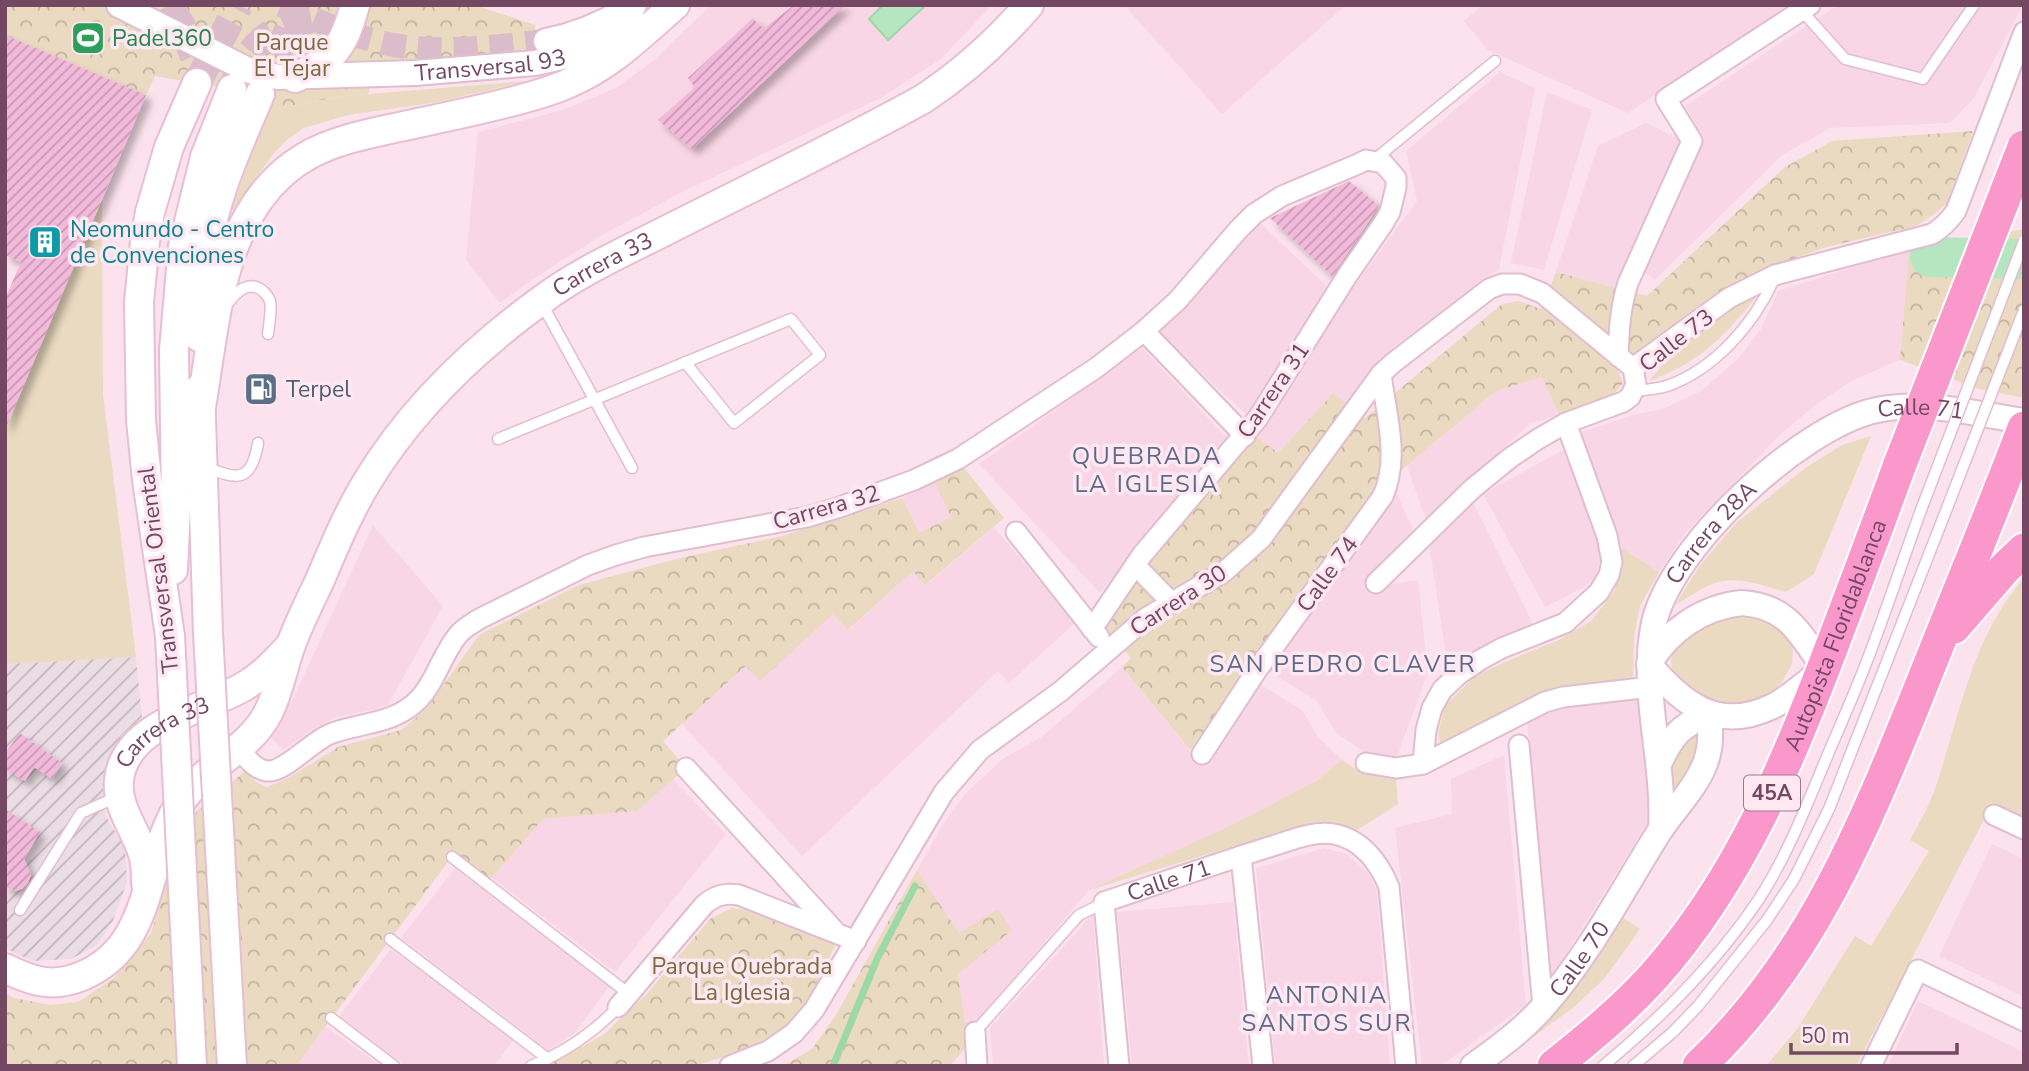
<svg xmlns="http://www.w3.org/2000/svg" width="2029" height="1071" viewBox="0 0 2029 1071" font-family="'Nunito Sans',sans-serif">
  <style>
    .residential { fill: #f9d6e5 }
    .industrial { fill: url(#industrial-furrows) }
    .green { fill: #eadac1 }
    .forest { fill: url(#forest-crowns) }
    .water { fill: #b6e6bf; stroke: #9dd8a7; stroke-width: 2 }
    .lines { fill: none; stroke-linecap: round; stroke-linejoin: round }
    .stream { stroke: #9dd8a7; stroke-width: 7 }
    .river { stroke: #b6e6bf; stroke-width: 40 }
    .building { fill: url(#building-hatch); filter: url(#shadow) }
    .tertiary-tunnel { stroke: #dabcca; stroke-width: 24; stroke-dasharray: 24 12; stroke-linecap: butt }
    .secondary-tunnel { stroke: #dabcca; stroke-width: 28; stroke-dasharray: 28 14; stroke-linecap: butt }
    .service-casing { stroke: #e1becf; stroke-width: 13 }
    .minor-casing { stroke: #e1becf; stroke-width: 23 }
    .tertiary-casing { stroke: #e1becf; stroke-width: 28 }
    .secondary-casing { stroke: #e8bed3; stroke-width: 32 }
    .trunk-casing { stroke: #fff; stroke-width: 37 }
    .service { stroke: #fff; stroke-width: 10 }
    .minor { stroke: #fff; stroke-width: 19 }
    .tertiary { stroke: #fff; stroke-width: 24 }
    .secondary { stroke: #fff; stroke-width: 28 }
    .trunk { stroke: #fa98cc; stroke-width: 33 }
    .service-bridge-casing { stroke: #e1becf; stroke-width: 13; stroke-linecap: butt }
    .secondary-bridge-casing { stroke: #e8bed3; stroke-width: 32; stroke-linecap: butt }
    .trunk-bridge-casing { stroke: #fff; stroke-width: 37; stroke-linecap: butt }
    .service-bridge { stroke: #fff; stroke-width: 10 }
    .secondary-bridge { stroke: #fff; stroke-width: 28 }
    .trunk-bridge { stroke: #fa98cc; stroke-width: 33 }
    .labels { text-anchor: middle; stroke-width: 7; stroke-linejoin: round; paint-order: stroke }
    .shield { fill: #ffe8f1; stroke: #9e788e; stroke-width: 2 }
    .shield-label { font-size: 21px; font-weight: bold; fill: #744863 }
    .leisure-label { font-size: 23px; fill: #27864d; stroke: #ffe8f1; text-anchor: start }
    .park-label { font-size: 23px; fill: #7a6b40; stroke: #ffe8f1 }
    .street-label { font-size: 23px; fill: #744863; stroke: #ffe8f1 }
    .culture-label { font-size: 23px; fill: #0d838f; stroke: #ffe8f1; text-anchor: start }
    .service-label { font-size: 23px; fill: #4e5e75; stroke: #ffe8f1; text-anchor: start }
    .neighbourhood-label { font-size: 24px; letter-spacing: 2px; fill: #5c6a8a; stroke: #ffe8f1 }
  </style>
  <defs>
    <pattern id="industrial-furrows" width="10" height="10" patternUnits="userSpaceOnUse" patternTransform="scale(1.75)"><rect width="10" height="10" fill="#ebdde4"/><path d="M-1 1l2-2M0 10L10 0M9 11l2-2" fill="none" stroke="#c3b5bc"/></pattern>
    <pattern id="forest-crowns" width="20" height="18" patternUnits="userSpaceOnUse" patternTransform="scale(1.75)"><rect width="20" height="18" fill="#eadac1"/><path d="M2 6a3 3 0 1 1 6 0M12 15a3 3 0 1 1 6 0" fill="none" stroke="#c2b3a0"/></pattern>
    <pattern id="building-hatch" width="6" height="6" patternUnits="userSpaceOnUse" patternTransform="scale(1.75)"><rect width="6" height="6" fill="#f2b9da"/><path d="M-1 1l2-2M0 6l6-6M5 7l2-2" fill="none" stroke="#c998b4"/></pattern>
    <filter id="shadow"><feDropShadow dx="6" dy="6" stdDeviation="3.5" flood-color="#0004"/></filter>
  </defs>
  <rect width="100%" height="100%" fill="#fce2ec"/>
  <path class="residential" d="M711,5H992L941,59L881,98L684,191L604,234L533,279L500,303L466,260L478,132L563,110L616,88L653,61Z
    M1124,5H1346L1222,114Z
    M1483,5H1790L1628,113L1488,50L1464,21Z
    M1838,5H2023L1974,98L1950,123L1830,128L1781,156L1655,280L1642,271L1704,138L1685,106Z
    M1500,72L1535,88L1499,269L1395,346L1347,404L1332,394L1278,453L1253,434L1346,297L1417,201L1406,151Z
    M1547,92L1592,110L1544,270L1511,263Z
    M1646,123L1682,140L1617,288L1556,272L1598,146Z
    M1260,223L1328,287L1249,417L1159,333Z
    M1909,249L1900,360L1851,381L1814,406L1781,434L1685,533L1659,572L1622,548L1579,433L1636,414L1663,409L1701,391L1738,359L1761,329L1778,291Z
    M1142,348L1228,439L1100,593L979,464Z
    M1542,377L1559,415L1531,423L1426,520L1407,466L1496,391Z
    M1563,450L1602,547L1599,565L1594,579L1586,586L1545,607L1483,494Z
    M935,482L952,517L918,533L902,498Z
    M1397,494L1414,532L1365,588L1418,580L1428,673L1396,759L1366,753L1335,732L1317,701L1267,670Z
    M1471,498L1533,624L1447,662L1428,537Z
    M373,525L443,606L388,705L373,710L336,717L310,731L283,750L269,736L294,697Z
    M994,527L1075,623L1009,683L998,671L802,856L682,724L747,666L760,680L833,613L849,630L913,571L926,585Z
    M1122,667L1202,766L1258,683L1302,710L1318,737L1342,760L1316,781L1234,824L1089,890L966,1036L958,974L959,933L917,870L943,824L965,794L1004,758L1043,736Z
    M1641,698L1651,817L1552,977L1527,722L1569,703Z
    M1504,755L1526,1005L1440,1066H1422L1395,828L1452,814L1451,779Z
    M673,779L726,834L615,972L491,877L543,819L637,811Z
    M1992,844L2024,859V997L1939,956Z
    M1324,848L1347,854L1368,873L1377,890L1390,1066H1275L1256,868Z
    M455,868L610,985L574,1034L548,1050L401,938Z
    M1233,902L1249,1066H1132L1117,912Z
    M1093,914L1104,1066H993L990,1028Z
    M391,949L514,1039L494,1066H405L339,1016Z
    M1918,1001L2024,1052V1066H1888Z
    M325,1026L381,1066H303L299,1062Z"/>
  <path class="industrial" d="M136,657L142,717L122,735L106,764L103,791L106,816L125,849L127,882L113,921L97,945L71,959L32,961L5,948V664Z"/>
  <path class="green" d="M527,81L438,102L348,115L304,128L288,139L274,153L231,212L266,111L344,96Z
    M102,199L103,395L136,657L5,664V430Z
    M1760,292C1727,334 1700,363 1649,381L1670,356L1727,310Z
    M1871,436L1814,574L1786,592C1764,586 1737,575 1715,583C1701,588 1688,598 1675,605L1700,566L1736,523L1807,467L1842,445Z
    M1622,548L1659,572L1640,606L1634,636L1633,680L1442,748L1438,734L1445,705L1475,676L1514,658L1557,641L1591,621L1615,590Z
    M2024,578V817L1992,804L1856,1066H1766L1798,1028L1855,936L1871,946L1929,851L1910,840C1918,825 1928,808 1934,792C1959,719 1971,638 2024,578Z
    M1738,611L1772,617L1793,645L1792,664L1782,682L1770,695L1749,705H1714L1677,681L1672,671L1671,660L1674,647L1684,635Z
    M1697,733C1702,757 1685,775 1674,794L1670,772L1676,742Z
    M1342,760L1362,773L1396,778L1398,804L1357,830L1321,824L1278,833L1089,890L1234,824L1316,781Z
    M1619,915L1640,929L1604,979L1574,1007L1525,1043L1558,1006Z"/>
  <path class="forest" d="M5,5H475L535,25L536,56L377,65L368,94L343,96L266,111L260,94L155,76L146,95L5,35Z
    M1973,131L1947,203L1933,215L1916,226L1830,246L1777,264L1726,291L1617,369L1623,383L1610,399L1559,415L1542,377L1496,391L1378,490L1190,750L1122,667L1131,658L1103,626L1155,554L1253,434L1278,453L1333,393L1365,418L1502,304L1519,301L1541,309L1556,272L1647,296L1785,167L1832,141Z
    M2024,229V398L1979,389L1900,360L1909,249Z
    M963,466L1004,518L925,585L913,571L848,630L833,614L760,681L746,666L663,741L686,768L637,811L543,819L486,884L451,858L299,1062L303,1066H5V992L14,998L50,1005L78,1002L114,978L151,933L168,874L186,821L245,771L256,782L267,787L290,777L338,747L401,730L427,708L479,635L579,585L680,558L782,536L902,498L919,533L951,517L935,482Z
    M917,870L959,933L998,909L1012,930L958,974L968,1045L950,1066H783L812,1049L836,1015Z
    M732,908L746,910L836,944L809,999L789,1025L750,1048L695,1066H547L603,1035L646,995L711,918Z"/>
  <path class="water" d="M883,5H926L888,40L869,19Z"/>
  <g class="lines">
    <path class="stream" d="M833,1066L877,959L915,886"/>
    <path class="river" d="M1930,257L2024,259"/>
  </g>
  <path class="building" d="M794,5H845L692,149L658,120L695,87L688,78L753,18L763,29Z
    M5,35L146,95L5,430V299L21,262L5,255Z
    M1349,181L1379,206L1332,276L1270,218Z
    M20,733L62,763L52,779L34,767L25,781L5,769V753Z
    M5,809L40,832L24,859L31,874L28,883L22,889L16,891L5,887Z"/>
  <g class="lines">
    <path class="tertiary-tunnel" d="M281,5C312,18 343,33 376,41C431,56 491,47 546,41"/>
    <path class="secondary-tunnel" d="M168,5L182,26L194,56
      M197,83L239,5
      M232,89C247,47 269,25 314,19
      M260,94L294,17"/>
    <g class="service-casing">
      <path id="service" d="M1802,11L1845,59L1923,79L1974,5
        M1374,160L1495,61
        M228,303C237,291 250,279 264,292C266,294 269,298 270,301C272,310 269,325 268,334
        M542,304L632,468
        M1634,391C1645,390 1657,389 1667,386C1715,369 1754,324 1774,279
        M498,439L791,319L820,355L734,423L685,362
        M205,466C238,482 252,481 258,443
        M452,857L629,994
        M20,910L81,813L119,796
        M390,939L548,1059
        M331,1018L394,1066
        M975,1032L1079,915L1104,903
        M531,1066C563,1053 594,1032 618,1007
        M1603,1066C1662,1017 1716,963 1759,899C1787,856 1806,807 1826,759C1839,728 1853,697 1865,666C1885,615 1902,562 1921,510
        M1633,1066L1673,1032L1698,1006L1767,920L1794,879L1829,809L1942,521"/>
    </g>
    <g class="minor-casing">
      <g id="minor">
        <path d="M1144,331L1245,436"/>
        <path d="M1618,356C1619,331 1620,308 1628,283L1692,141L1666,99L1810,5"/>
        <path d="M1633,368L1729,298L1775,275L1932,234C1942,228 1949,221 1956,211L2024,32"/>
        <path d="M1016,532L1099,637"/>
        <path d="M1135,565L1171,602"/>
        <path d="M1376,583L1472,489L1510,458L1538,439L1566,423L1623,402L1630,397L1636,385L1633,368"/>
        <path d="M1519,745L1543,1007"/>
        <path d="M239,747C246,757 253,769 267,771C284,773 312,741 330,734C361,722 394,725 419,699C436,681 442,654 458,635C463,628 472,624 479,619L588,565L616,555L644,547L807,517L837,508L914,480L958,459L1096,368L1144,331L1178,300L1238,230L1254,214L1282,196L1358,164L1366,160L1383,163L1396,178V187L1390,212L1383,224L1347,276L1258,418L1142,555L1092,629"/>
        <path d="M1202,754L1257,670L1383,496C1400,458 1386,414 1381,374"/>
        <path d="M1366,763L1396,768L1423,764L1545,702L1563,697L1651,687"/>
        <path d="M1423,764L1426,730L1432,708L1442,690L1458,675L1480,660L1502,648L1565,623L1599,592L1609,575L1612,562L1607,536L1566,423"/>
        <path d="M686,768L834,930"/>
        <path d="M1994,815L2024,829"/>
        <path d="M1241,856L1263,1066"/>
        <path d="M618,1007L704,905C715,895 725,893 739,895L856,941"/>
        <path d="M975,1032L977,1066"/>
        <path d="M730,1066L768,1051L794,1033L814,1010L944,792L980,750L1061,691L1146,618L1225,571L1261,539L1381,374L1393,363L1489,289L1502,284H1520L1542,293L1633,368"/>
        <path id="s1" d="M1119,1066L1104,902C1158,884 1212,865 1266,848C1287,842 1312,830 1334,834C1361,839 1379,862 1389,887L1406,1066"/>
        <path d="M1871,1066L1918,970L2024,1021"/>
      </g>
    </g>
    <g class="tertiary-casing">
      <g id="tertiary">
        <path id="s2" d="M119,5L250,71L278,77L415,73L535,63L580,53L605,44L642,26"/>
        <path d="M546,41C578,35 607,22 634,5"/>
        <path d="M1742,603C1788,606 1800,634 1824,668C1807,682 1790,698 1771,707C1718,732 1682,704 1649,664C1669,630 1703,607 1742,603Z"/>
        <path id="s3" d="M1661,829C1665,762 1641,695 1653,628C1666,551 1800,426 1877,410C1926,400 1975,414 2024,421"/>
        <path id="s4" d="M1473,1066C1498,1048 1523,1030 1543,1007C1589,955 1622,891 1659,832C1674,809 1697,787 1706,761C1711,746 1711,728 1708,713C1679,728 1673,734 1659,764"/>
      </g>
    </g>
    <g class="secondary-casing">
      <g id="secondary">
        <path d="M295,78C335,57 343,49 355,5"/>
        <path d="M199,337C198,287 206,236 222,189C232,157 247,126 260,94"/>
        <path d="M200,388L208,633"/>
        <path d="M201,407C210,355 215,296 234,246C248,211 271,177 305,157C330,142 362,135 390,129C431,120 473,112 514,101C533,96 552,91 569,83C610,66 642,34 675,5"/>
        <path d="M173,570L176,507L174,350L183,246L205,157L232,89"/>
        <path d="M170,636L147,480L141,420L139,302L145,241L150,212L169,147L197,83"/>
        <path id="s5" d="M146,883C146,872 146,861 142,851C134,827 116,806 119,780C125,724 203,710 243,687C261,677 274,663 288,648"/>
        <path id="s6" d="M5,968C33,982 53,988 82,976C158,944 142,856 183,799C206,765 249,750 268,713C280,690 283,665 292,642C300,621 310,601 320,580C334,547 348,513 367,482C410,411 472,351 539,302C578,272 626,251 669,229C754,186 840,145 923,99C964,72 997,42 1029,5"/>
      </g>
    </g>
    <g class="trunk-casing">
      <g id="trunk">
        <path d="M1954,627L2005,568L2024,550"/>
        <path id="s7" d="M1554,1066C1589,1038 1623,1010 1653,977C1740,880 1790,758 1835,638C1857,580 1879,522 1900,464"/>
        <path d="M1699,1066C1813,958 1866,822 1924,679C1957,596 1992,512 2024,428"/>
      </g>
    </g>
    <use href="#service" class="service"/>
    <use href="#minor" class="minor"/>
    <use href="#tertiary" class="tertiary"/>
    <use href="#secondary" class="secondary"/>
    <use href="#trunk" class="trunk"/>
    <g class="service-bridge-casing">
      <path id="service-bridge" d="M1921,510L2024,241
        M1942,521L2024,310"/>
    </g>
    <g class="secondary-bridge-casing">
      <path id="secondary-bridge" d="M208,633L232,1066
        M170,636L192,1066"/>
    </g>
    <g class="trunk-bridge-casing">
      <path id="trunk-bridge" d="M1900,464L2024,147"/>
    </g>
    <use href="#service-bridge" class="service-bridge"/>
    <use href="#secondary-bridge" class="secondary-bridge"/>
    <use href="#trunk-bridge" class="trunk-bridge"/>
  </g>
  <defs>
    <g id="stadium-square" transform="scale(1.75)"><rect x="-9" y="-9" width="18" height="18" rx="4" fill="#2e9e5b" stroke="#ffe8f1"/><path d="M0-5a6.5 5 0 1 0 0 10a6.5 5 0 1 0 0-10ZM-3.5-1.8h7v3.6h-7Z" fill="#fff"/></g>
    <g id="building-square" transform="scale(1.75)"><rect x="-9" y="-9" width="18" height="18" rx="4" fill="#0f9aa8" stroke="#ffe8f1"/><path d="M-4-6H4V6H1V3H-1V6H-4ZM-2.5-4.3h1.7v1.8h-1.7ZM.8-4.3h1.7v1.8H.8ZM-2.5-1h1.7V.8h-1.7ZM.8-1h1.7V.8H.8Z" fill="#fff"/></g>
    <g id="fuel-square" transform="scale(1.75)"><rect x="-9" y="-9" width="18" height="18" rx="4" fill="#5c6f8a" stroke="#ffe8f1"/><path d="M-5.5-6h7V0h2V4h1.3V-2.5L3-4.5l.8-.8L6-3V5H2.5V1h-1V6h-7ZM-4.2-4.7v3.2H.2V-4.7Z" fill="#fff"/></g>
  </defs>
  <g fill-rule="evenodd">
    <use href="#stadium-square" x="88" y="38"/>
    <use href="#building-square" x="45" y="242"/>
    <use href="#fuel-square" x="261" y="389"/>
  </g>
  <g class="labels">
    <rect class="shield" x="1744" y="775.5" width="56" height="35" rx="5"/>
    <g class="shield-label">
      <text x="1772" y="800">45A</text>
    </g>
    <g class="leisure-label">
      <text x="112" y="46">Padel360</text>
    </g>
    <g class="park-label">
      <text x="292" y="50">Parque<tspan x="292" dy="26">El Tejar</tspan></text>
      <text x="742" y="974">Parque Quebrada<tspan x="742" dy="26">La Iglesia</tspan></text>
    </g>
    <g class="street-label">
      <text dy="8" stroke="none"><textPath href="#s2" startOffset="388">Transversal 93</textPath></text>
      <text dy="8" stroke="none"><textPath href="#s6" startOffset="989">Carrera 33</textPath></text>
      <text transform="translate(1676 340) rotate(-38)" y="8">Calle 73</text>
      <text transform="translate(1273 390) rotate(-56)" y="8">Carrera 31</text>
      <text dy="8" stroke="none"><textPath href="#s3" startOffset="569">Calle 71</textPath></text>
      <text transform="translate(826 507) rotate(-16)" y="8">Carrera 32</text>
      <text dy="8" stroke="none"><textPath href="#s3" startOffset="315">Carrera 28A</textPath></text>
      <text transform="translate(158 570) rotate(-97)" y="8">Transversal Oriental</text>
      <text transform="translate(1327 574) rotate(-54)" y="8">Calle 74</text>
      <text transform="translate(1178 600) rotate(-33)" y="8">Carrera 30</text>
      <text dy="8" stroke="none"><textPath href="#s7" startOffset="523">Autopista Floridablanca</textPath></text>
      <text dy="8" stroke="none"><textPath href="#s5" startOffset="177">Carrera 33</textPath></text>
      <text dy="8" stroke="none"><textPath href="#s1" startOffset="233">Calle 71</textPath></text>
      <text dy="8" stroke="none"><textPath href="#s4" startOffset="152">Calle 70</textPath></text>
    </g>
    <g class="culture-label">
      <text x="70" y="237">Neomundo - Centro<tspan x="70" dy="26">de Convenciones</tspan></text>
    </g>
    <g class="service-label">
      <text x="286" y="397">Terpel</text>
    </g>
    <g class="neighbourhood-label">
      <text x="1147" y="464">QUEBRADA<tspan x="1147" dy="28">LA IGLESIA</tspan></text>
      <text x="1343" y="672">SAN PEDRO CLAVER</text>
      <text x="1327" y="1003">ANTONIA<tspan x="1327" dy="28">SANTOS SUR</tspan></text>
    </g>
  </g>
  <rect width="2029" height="1071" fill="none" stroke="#744863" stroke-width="14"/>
  <path d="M1791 1043v10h166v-10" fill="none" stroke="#744863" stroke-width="3.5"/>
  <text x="1801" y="1043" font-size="21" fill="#744863" stroke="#ffe8f1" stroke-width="5" paint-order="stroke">50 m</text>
</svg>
